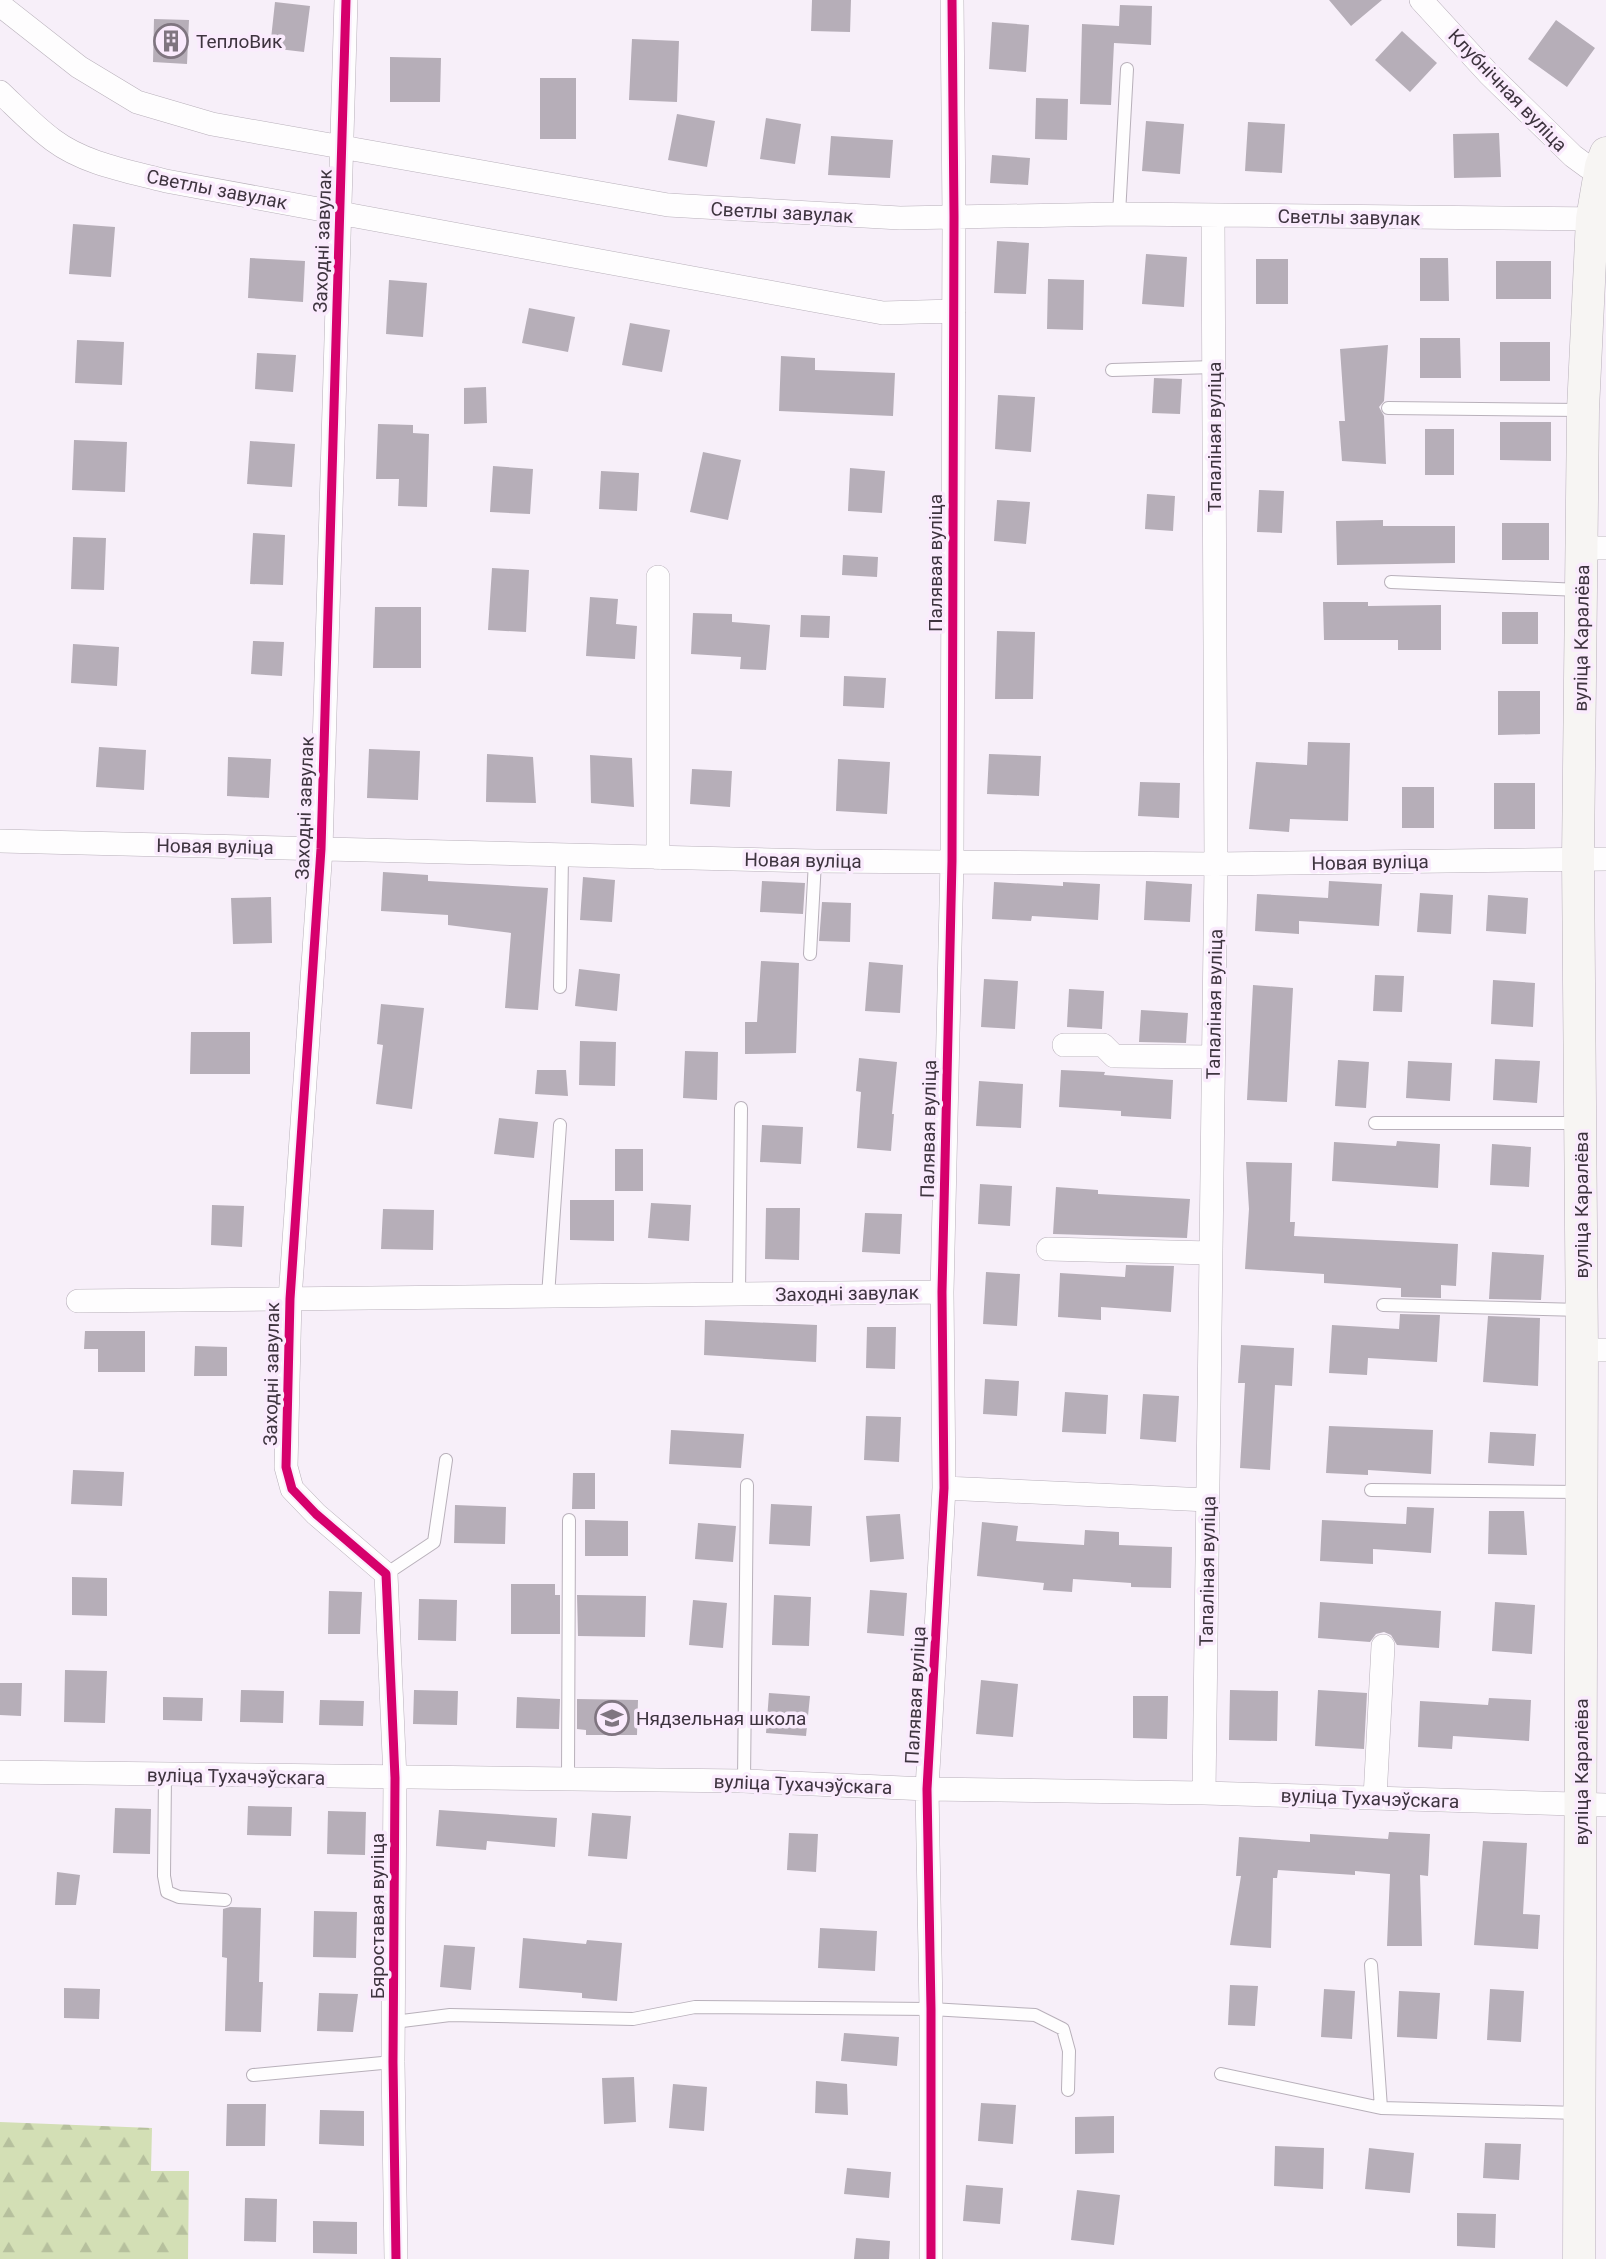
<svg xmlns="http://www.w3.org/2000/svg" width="1606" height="2259" viewBox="0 0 1606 2259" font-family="Roboto,sans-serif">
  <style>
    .forest { fill: url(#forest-firs) }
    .building { fill: #b6aeb8 }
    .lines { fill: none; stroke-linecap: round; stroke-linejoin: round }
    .lane-casing { stroke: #b8b0ba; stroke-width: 14 }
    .street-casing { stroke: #b8b0ba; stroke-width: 24 }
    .secondary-casing { stroke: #b8b0ba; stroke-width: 33 }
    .lane { stroke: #fefdfe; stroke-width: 12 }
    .street { stroke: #fefdfe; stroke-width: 23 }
    .secondary { stroke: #f7f5f3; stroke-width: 32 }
    .cycleway-casing { stroke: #faebfd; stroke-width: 13 }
    .cycleway { stroke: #d6006c; stroke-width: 9 }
    .labels { text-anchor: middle; stroke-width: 7; stroke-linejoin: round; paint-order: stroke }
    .poi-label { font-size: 19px; fill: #3e343f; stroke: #faebfd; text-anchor: start }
    .street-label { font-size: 19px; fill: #3e343f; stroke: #faebfd }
  </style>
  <defs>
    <pattern id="forest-firs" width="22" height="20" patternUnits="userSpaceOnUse" patternTransform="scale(1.75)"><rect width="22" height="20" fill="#d3dfb5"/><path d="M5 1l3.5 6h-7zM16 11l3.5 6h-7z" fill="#b6c09d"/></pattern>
  </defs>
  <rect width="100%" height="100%" fill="#f7eff9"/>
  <path class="forest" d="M0,2122L152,2128L151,2171H189L188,2259H0Z"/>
  <path class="building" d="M812,0H851L850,32L811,31Z
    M1329,0H1382L1351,26Z
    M275,2L310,6L304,52L270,48Z
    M1120,5L1152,6L1151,45L1114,43L1111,105L1080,104L1082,24L1119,26Z
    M154,19L189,20L187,64L153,62Z
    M1556,20L1595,48L1567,87L1528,59Z
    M992,22L1029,25L1026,72L989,69Z
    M1402,31L1437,63L1410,92L1375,60Z
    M632,39L679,41L677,102L629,100Z
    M390,57L441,58L440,102H390Z
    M540,78H576V139H540Z
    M1036,98L1068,99L1067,140L1035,139Z
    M677,114L715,121L707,167L668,160Z
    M766,118L801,124L795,164L760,159Z
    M1146,121L1184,124L1180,174L1142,171Z
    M1248,122L1285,124L1282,173L1245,171Z
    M1499,133L1501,177L1454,178L1453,134Z
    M831,136L893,140L890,178L828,175Z
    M992,155L1030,158L1028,185L990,183Z
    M73,224L115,227L111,277L69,274Z
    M997,241L1029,243L1026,294L994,293Z
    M1146,254L1187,257L1184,307L1142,304Z
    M250,258L305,261L303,302L248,298Z
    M1420,258H1448L1449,301H1420Z
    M1256,259H1288V304H1256Z
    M1496,261H1551V299H1496Z
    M1048,279L1084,280L1083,330L1047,329Z
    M389,280L427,283L423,337L386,334Z
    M529,308L575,317L568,352L522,343Z
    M630,323L670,330L662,372L622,365Z
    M1420,338H1460L1461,378H1420Z
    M77,340L124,342L122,385L75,383Z
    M1500,342H1550V381H1500Z
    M1388,345L1384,401L1379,407L1384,416L1386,464L1342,461L1339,421H1345L1340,349Z
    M257,353L296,355L293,392L255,389Z
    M781,356L815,358V370L895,373L893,416L779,411Z
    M1154,378L1182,379L1180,414L1152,413Z
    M486,387L487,423L464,424V388Z
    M998,395L1035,397L1031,452L995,449Z
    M1500,422H1551V461L1500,460Z
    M378,424L413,425V433L429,434L427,507L398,506L399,479H376Z
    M1425,429H1454V475H1425Z
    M74,440L127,442L125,492L72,490Z
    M250,441L295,444L292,487L247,484Z
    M703,452L741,460L728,520L690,512Z
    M493,466L533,469L530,514L490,512Z
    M850,468L885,471L882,513L848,511Z
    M601,471L639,473L637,511L599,509Z
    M1259,490L1284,491L1282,533L1257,532Z
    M1147,494L1175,496L1173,531L1145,529Z
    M997,500L1030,502L1026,544L994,541Z
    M1383,520V526H1455V563L1337,565L1336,521Z
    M1502,523H1549V560H1502Z
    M253,533L285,535L283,585L250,584Z
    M73,537L106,538L104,590L71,589Z
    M843,555L878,557L877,577L842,575Z
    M492,568L529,570L526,632L488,630Z
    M590,597L618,599L616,624L637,626L635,659L586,656Z
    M1323,602H1368V606L1441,605V650H1398V640H1324Z
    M375,607H421V668H373Z
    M1502,612H1538V644H1502Z
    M693,613L732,614V622L770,625L766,670L740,669L741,657L691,654Z
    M801,615L830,616L829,638L800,637Z
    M997,631L1035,632L1033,699H995Z
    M253,641L284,642L282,676L251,674Z
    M73,644L119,647L117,686L71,683Z
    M844,676L886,678L884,708L843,706Z
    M1498,691H1540V734L1498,735Z
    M1308,742L1350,743L1348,821L1290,819L1289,832L1249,829L1256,762L1307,765Z
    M99,747L146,750L144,790L96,787Z
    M369,749L420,751L418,800L367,798Z
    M487,754L533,757L536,803L486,802Z
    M989,754L1041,756L1039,796L987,794Z
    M590,755L632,758L634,807L591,803Z
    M228,757L271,759L269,798L227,796Z
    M838,759L890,762L887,814L836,811Z
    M692,769L732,771L730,807L690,804Z
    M1140,782L1180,783L1179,818L1138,816Z
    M1494,783H1535V829H1494Z
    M1402,787H1434V828H1402Z
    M383,872L428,875V881L548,888L538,1010L505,1008L511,933L448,925V915L381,911Z
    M583,877L615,880L612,922L580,920Z
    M762,881L805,883L803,914L760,912Z
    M1146,881L1192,884L1190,922L1144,920Z
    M1329,881L1382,884L1379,926L1299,921V934L1255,931L1257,894L1328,898Z
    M994,882L1063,886V882L1100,884L1098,920L1032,916L1031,921L992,919Z
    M1420,893L1453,895L1451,934L1417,932Z
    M1488,895L1528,898L1526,934L1486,931Z
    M271,897L272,943L233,944L231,898Z
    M822,902L851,903L850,942L819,941Z
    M761,961L799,963L796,1053L745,1054V1022H757Z
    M869,962L903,965L900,1013L865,1011Z
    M579,969L620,974L617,1011L575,1006Z
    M1375,975L1404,976L1402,1012L1373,1011Z
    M984,979L1018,981L1015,1029L981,1027Z
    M1493,980L1535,983L1533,1027L1491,1024Z
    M1253,985L1293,988L1287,1102L1247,1100Z
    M1069,989L1104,991L1102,1029L1067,1027Z
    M381,1004L424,1008L412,1109L376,1104L383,1045L377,1044Z
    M1141,1010L1188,1013L1186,1043L1139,1042Z
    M191,1032H250V1074H190Z
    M580,1041L616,1042L615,1086L579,1085Z
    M685,1051L718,1052L717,1100L683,1098Z
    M859,1058L897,1062L892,1114H894L891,1151L857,1148L861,1092L856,1091Z
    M1495,1059L1540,1061L1537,1103L1493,1100Z
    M1338,1060L1369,1062L1366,1108L1335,1106Z
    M1408,1061L1452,1063L1450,1101L1406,1098Z
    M537,1070H566L568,1096L535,1094Z
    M1061,1070L1105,1072L1104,1075L1173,1080L1171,1119L1121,1116V1111L1059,1107Z
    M979,1081L1023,1084L1021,1128L976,1126Z
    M499,1118L538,1122L534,1158L494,1154Z
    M762,1125L803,1127L801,1164L760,1162Z
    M1397,1141L1440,1144L1438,1188L1332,1181L1334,1142L1396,1146Z
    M1492,1144L1531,1147L1529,1187L1490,1185Z
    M615,1149H643V1191H615Z
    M1246,1162L1292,1163L1290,1222H1295L1294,1236L1458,1244L1456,1286L1441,1285V1298L1401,1297V1288L1324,1283V1274L1245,1269L1249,1209Z
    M980,1184L1012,1186L1010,1226L978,1224Z
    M1056,1187L1098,1190V1194L1190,1199L1187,1238L1053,1234Z
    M570,1200H614V1241L570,1240Z
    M651,1203L691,1205L689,1241L648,1238Z
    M212,1205L244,1206L242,1247L211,1245Z
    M766,1208H800L799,1260L765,1259Z
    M383,1209L434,1210L433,1250L381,1249Z
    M865,1213L902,1214L900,1254L862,1252Z
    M1492,1252L1544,1255L1541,1300L1489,1299Z
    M1126,1265L1174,1266L1171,1312L1101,1307V1320L1058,1317L1060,1273L1125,1277Z
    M986,1272L1020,1274L1017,1326L983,1324Z
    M1400,1314L1440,1315L1437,1362L1368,1358L1367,1375L1329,1373L1332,1325L1399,1329Z
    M1488,1316L1540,1318L1538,1386L1483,1382Z
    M705,1320L817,1325L816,1362L704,1355Z
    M867,1327H896L895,1369L866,1368Z
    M85,1331H145V1372H98V1349H84Z
    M1241,1345L1294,1348L1292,1386L1275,1385L1270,1470L1240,1468L1245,1383H1238Z
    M195,1346L227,1347V1376H194Z
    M985,1379L1019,1381L1017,1416L983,1414Z
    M1065,1392L1108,1395L1106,1434L1062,1432Z
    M1143,1394L1179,1396L1176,1442L1140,1439Z
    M866,1416L901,1417L899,1462L864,1460Z
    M1329,1426L1433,1430L1431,1474L1368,1470V1475L1326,1473Z
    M671,1430L744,1434L741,1468L669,1464Z
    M1490,1432L1536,1434L1534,1466L1488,1463Z
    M73,1470L124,1472L122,1506L71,1504Z
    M573,1473H595V1509H572Z
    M771,1504L812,1506L810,1546L769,1544Z
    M455,1505L506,1507L505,1544L454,1543Z
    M1407,1507L1434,1508L1431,1553L1373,1549V1564L1320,1561L1322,1520L1406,1524Z
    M1489,1511H1524L1527,1555L1488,1554Z
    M900,1514L904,1559L870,1562L866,1516Z
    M585,1520L628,1521V1556H585Z
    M982,1522L1018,1526L1016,1541L1084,1545L1085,1530L1119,1532V1545L1172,1547L1171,1588L1131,1587V1583L1073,1579L1072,1592L1043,1590L1044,1583L977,1576Z
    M698,1523L736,1526L733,1562L695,1559Z
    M72,1577L107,1578V1616L72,1615Z
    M511,1584H555V1595H560V1634H511Z
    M870,1590L907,1593L904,1636L867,1633Z
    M329,1591L362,1592L360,1634H328Z
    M577,1595L646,1596L645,1637L578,1636Z
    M774,1595L811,1597L809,1646L772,1645Z
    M419,1599L457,1600L456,1641L418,1640Z
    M693,1600L727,1603L723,1648L689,1645Z
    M1320,1602L1441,1611L1439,1648L1397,1645L1391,1635L1384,1632L1376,1634L1370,1642L1318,1638Z
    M1495,1602L1535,1605L1532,1654L1492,1651Z
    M65,1670L107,1671L105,1723L64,1722Z
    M981,1680L1018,1684L1013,1737L976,1734Z
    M0,1683H22L21,1716L0,1715Z
    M241,1690L284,1691L283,1723L240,1722Z
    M414,1690L458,1691L457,1725L413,1724Z
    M1230,1690L1278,1691L1277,1741L1229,1740Z
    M1318,1690L1367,1693L1364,1749L1315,1746Z
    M769,1693L810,1696L806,1736L766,1733Z
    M1133,1696H1168L1167,1739L1133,1738Z
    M163,1697L203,1698L202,1721L163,1720Z
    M517,1697L560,1699L559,1729L516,1728Z
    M1489,1698L1531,1700L1529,1741L1453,1736L1452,1749L1418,1747L1420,1701L1488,1705Z
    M577,1699L638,1700L637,1735H586V1730L577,1729Z
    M320,1700L364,1701L363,1726L319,1725Z
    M248,1806L292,1807L291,1836L247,1835Z
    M115,1808L151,1809L150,1854L113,1853Z
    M439,1810L557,1818L555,1847L487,1841L486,1850L436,1846Z
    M328,1811L366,1812L365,1855L327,1854Z
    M592,1813L631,1816L627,1859L588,1856Z
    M1389,1832L1430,1834L1428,1876L1420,1875L1422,1946H1387L1390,1874L1355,1871V1875L1278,1870L1277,1878H1273L1271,1948L1230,1945L1241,1876H1236L1239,1837L1310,1842V1834L1388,1839Z
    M789,1833L818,1834L816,1872L787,1870Z
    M1483,1841L1527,1843L1523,1914L1540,1915L1538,1949L1474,1945Z
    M57,1872L80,1875L76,1905H55Z
    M230,1907L261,1908L259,1982H263L261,2032L225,2031L227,1958L222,1957L223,1909Z
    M314,1911L357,1912L356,1958L313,1957Z
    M820,1928L877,1931L875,1971L818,1968Z
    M523,1938L586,1944L587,1940L622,1943L617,2001L582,1998V1993L519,1988Z
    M444,1945L475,1947L471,1990L440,1987Z
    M1230,1985L1258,1986L1255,2026L1228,2025Z
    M64,1988L100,1989L99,2019L64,2018Z
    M1324,1989L1355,1991L1352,2039L1321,2037Z
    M1490,1989L1524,1991L1521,2042L1487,2040Z
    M1399,1991L1440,1993L1437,2039L1397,2037Z
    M319,1993L358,1994L353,2032L317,2031Z
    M844,2033L899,2037L897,2066L841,2061Z
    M634,2077L636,2122L604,2124L602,2078Z
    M816,2081L847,2084L848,2115L815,2113Z
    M673,2084L707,2087L704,2131L669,2128Z
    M981,2103L1016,2105L1013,2144L978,2141Z
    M227,2104H266L265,2146H226Z
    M320,2110L364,2111V2146L319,2144Z
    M1114,2116V2153L1075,2154V2117Z
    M1485,2143L1521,2144L1519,2180L1483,2178Z
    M1275,2146L1324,2148L1323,2189L1274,2186Z
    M1369,2148L1414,2153L1410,2193L1365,2189Z
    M847,2168L891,2172L889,2198L844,2194Z
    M966,2185L1003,2188L1000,2224L963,2221Z
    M1077,2190L1120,2195L1114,2245L1071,2240Z
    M245,2198L277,2199L276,2242L244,2241Z
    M1457,2213L1496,2214L1495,2248L1457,2246Z
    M313,2221L357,2222V2254L313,2253Z
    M856,2238L890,2241L889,2259H854Z"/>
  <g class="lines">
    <g class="lane-casing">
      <path id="lane" d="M1119,214L1127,69
        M1112,370L1214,367
        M1388,408L1583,410
        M1391,582L1580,590
        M810,954L815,861
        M560,987L562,856
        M1375,1123H1580
        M739,1294L741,1108
        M548,1296L560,1125
        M1383,1305L1581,1310
        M1371,1490L1581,1492
        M386,1574L434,1542L446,1460
        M165,1775L164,1876L167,1892L179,1897L225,1900
        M568,1779L569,1520
        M744,1781L747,1485
        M1371,1965L1381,2108L1579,2113
        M394,2022L450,2015L633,2019L695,2007L931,2009L1035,2015L1063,2029L1069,2051L1068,2090
        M1221,2074L1381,2108
        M253,2075L393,2062"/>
    </g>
    <g class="street-casing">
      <path id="street" d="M346,0L321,849L290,1299L286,1467L292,1489L316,1514L386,1574L395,1778L393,2062L396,2259
        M1421,0L1489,74L1573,156L1588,167L1601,166
        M0,5L79,67L137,102L212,124L668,205L900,218L1119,214L1606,219
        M0,92C17,108 34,126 53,140C85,164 128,171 166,181L883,313L954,311
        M1582,548H1606
        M658,577V858
        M0,841L815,861L1216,864L1606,859
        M1064,1045H1103L1114,1056L1213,1057
        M1048,1249L1211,1253
        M78,1301L942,1292
        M1582,1350H1606
        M944,1488L1208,1500
        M0,1772L744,1781L927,1789L1204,1793L1606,1805
        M1204,1793L1216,864L1213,215
        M1375,1798L1383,1646
        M931,2259V2009L927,1789L944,1488L942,1292L952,861L954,217L952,0"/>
    </g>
    <g class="secondary-casing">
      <path id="secondary" d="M1579,2259L1582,1350L1578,858L1581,590L1583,410L1592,219L1601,166L1606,153"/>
    </g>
    <use href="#lane" class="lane"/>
    <use href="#street" class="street"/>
    <use href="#secondary" class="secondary"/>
    <g class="cycleway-casing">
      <path id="cycleway" d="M346,0L321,849L290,1299L286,1467L292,1489L316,1514L386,1574L395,1778L393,2062L396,2259
        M931,2259V2009L927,1789L944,1488L942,1292L952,861L954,217L952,0"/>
    </g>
    <use href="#cycleway" class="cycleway"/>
  </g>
  <defs>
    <g id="building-ring" transform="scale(1.75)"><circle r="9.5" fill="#faebfd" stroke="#7f7580" stroke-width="1.5"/><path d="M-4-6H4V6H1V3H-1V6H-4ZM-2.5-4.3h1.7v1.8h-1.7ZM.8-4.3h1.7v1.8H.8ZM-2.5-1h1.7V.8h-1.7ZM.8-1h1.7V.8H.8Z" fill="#7f7580"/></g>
    <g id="school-ring" transform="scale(1.75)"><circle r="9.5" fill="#faebfd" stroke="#7f7580" stroke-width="1.5"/><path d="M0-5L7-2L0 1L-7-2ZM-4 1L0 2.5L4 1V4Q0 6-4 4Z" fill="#7f7580"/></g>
  </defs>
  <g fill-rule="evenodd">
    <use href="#building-ring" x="171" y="41"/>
    <use href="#school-ring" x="612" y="1718"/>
  </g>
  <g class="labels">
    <g class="poi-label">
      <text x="196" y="48">ТеплоВик</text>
      <text x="636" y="1725">Нядзельная школа</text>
    </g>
    <g class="street-label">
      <text transform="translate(1508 90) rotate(46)" y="7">Клубнічная вуліца</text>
      <text transform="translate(217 189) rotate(11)" y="7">Светлы завулак</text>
      <text transform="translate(782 212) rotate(3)" y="7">Светлы завулак</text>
      <text transform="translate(1349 217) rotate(1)" y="7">Светлы завулак</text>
      <text transform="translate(322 241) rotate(-88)" y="7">Заходні завулак</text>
      <text transform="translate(1214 437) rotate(-90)" y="7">Тапаліная вуліца</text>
      <text transform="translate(935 563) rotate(-90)" y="7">Палявая вуліца</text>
      <text transform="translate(1581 638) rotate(-89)" y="7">вуліца Каралёва</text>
      <text transform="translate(304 808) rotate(-88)" y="7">Заходні завулак</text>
      <text transform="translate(215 846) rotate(1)" y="7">Новая вуліца</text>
      <text transform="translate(803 860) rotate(1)" y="7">Новая вуліца</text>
      <text transform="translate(1370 862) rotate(-1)" y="7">Новая вуліца</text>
      <text transform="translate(1214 1004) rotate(-89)" y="7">Тапаліная вуліца</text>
      <text transform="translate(928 1129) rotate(-89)" y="7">Палявая вуліца</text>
      <text transform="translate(1581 1205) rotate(-90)" y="7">вуліца Каралёва</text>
      <text transform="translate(847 1293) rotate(-1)" y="7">Заходні завулак</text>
      <text transform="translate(271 1374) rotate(-89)" y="7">Заходні завулак</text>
      <text transform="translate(1207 1571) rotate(-89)" y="7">Тапаліная вуліца</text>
      <text transform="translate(915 1695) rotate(-87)" y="7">Палявая вуліца</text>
      <text transform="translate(1581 1772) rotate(-90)" y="7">вуліца Каралёва</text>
      <text transform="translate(236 1776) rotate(1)" y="7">вуліца Тухачэўскага</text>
      <text transform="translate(803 1784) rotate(2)" y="7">вуліца Тухачэўскага</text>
      <text transform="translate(1370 1798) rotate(2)" y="7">вуліца Тухачэўскага</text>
      <text transform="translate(377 1916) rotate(-90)" y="7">Бяроставая вуліца</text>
    </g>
  </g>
</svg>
